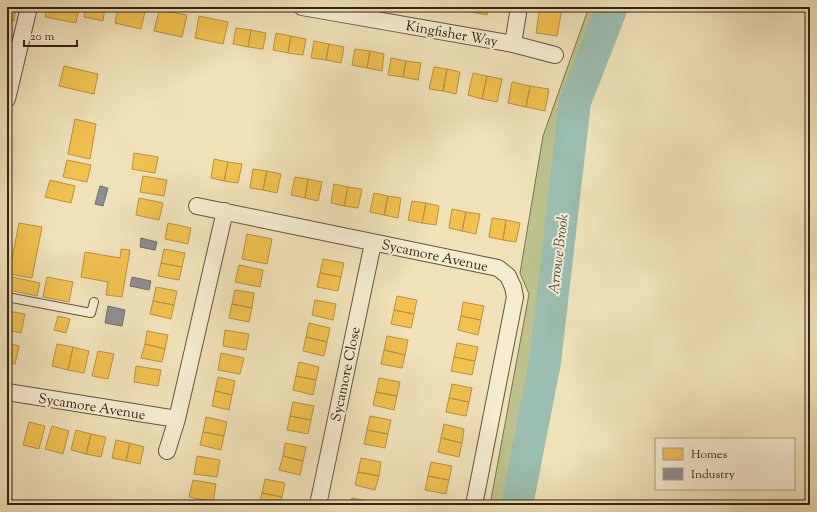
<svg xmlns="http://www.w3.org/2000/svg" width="817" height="512" viewBox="0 0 817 512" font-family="'Sorts Mill Goudy',serif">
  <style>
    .green { fill: #bdc28c; stroke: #787251 }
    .homes { fill: #f2c14e; stroke: #b9923d }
    .industry { fill: #8d8d92; stroke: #726d6d }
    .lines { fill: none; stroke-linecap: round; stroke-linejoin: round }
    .river { stroke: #9abeaf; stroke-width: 32 }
    .lane-casing { stroke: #62533f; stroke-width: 10 }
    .street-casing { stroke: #62533f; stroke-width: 18 }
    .lane { stroke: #f5ecd2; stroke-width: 8 }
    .street { stroke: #f5ecd2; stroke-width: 16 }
    .labels { text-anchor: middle; stroke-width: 4; stroke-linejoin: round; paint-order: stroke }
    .street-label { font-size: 14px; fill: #332316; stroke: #f5ecd2 }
    .water-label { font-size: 15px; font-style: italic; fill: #525244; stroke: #f5ecd2 }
  </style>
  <rect width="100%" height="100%" fill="#efe2b9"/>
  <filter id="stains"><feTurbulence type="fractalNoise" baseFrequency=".005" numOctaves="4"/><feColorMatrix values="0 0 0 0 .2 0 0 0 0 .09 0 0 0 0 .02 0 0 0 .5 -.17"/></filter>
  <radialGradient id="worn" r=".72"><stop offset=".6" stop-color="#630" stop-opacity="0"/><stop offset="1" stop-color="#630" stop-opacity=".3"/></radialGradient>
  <path class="green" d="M589,7H612L575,102L545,362L517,505H490L529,294L520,273L543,136Z"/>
  <path class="homes" d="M7,7H16L14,21L7,20Z
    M47,7H79L76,23L45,17Z
    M86,7H105L103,21L84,17Z
    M118,7H146L141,29L115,23Z
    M459,7H473L472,12L458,10Z
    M473,7H488L487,15L472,12Z
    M540,7H547L562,9L557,36L536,33Z
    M159,10L187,15L182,37L154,31Z
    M199,16L228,22L223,44L195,38Z
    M236,28L251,30L248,47L233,44Z
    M251,30L266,33L263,49L248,47Z
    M276,33L291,36L288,53L273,50Z
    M291,36L306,39L303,55L288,53Z
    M314,41L329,44L326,60L311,58Z
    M329,44L344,47L341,63L326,60Z
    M355,49L370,51L367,68L352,65Z
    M370,51L384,54L382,71L367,68Z
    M391,58L406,61L403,77L388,75Z
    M406,61L421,63L418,80L403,77Z
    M64,66L98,74L94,94L59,86Z
    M434,67L447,69L443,91L429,89Z
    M447,69L460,72L456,94L443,91Z
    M473,73L487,76L482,99L468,95Z
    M487,76L502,79L497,102L482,99Z
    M512,82L530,86L526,107L508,103Z
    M530,86L549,89L545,111L526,107Z
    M75,119L96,124L90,159L68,154Z
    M134,153L158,157L155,173L132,169Z
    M214,159L228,162L224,181L211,178Z
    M67,160L91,165L87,182L63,177Z
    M228,162L242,164L238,183L224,181Z
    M253,169L267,171L263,190L250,188Z
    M267,171L281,174L277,193L263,190Z
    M143,176L167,180L164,196L140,192Z
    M295,177L308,179L305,198L291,195Z
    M308,179L322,182L318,201L305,198Z
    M50,180L75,186L71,203L45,197Z
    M334,184L348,187L344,206L331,203Z
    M348,187L362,189L358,208L344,206Z
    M374,193L388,196L384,215L370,212Z
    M388,196L401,198L398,218L384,215Z
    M139,198L163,203L159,220L136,215Z
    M412,201L426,203L422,223L408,220Z
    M426,203L439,206L436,225L422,223Z
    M452,209L466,212L462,231L449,228Z
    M466,212L480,214L476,234L462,231Z
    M492,218L506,220L503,240L489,237Z
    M506,220L520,223L516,242L503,240Z
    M19,223L42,227L32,278L9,274Z
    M168,223L191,228L188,244L165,239Z
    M247,234L272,239L267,264L242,259Z
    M121,249L130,250L122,297L106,295L108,282L81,277L85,252L120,258Z
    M164,249L185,253L182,267L161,263Z
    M323,259L344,263L341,277L320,273Z
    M161,263L182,267L179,280L158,276Z
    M239,265L263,270L260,287L235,282Z
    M320,273L341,277L338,291L317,287Z
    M12,277L40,283L37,296L9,290Z
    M47,277L73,282L69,302L43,297Z
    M156,287L177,291L174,305L153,301Z
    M235,290L254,293L252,308L232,304Z
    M397,296L417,300L414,314L394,310Z
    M315,300L336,304L333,320L312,315Z
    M153,301L174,305L171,319L150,314Z
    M463,302L484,306L481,320L461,316Z
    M232,304L252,308L249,322L229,318Z
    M394,310L414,314L411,328L391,324Z
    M7,311L25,314L21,333L7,330Z
    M58,316L70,319L66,333L54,330Z
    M461,316L481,320L478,335L458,330Z
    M309,323L330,328L327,342L306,337Z
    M225,330L249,334L246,350L223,346Z
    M147,331L168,335L165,349L145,344Z
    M387,336L408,340L405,355L384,350Z
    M306,337L327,342L324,356L303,351Z
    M7,343L19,346L15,364L7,362Z
    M457,343L478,347L475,361L454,357Z
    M57,344L73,347L68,370L52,366Z
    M145,344L165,349L162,362L141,358Z
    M73,347L89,351L84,373L68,370Z
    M384,350L405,355L402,368L381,364Z
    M98,351L114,354L108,379L92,376Z
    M221,353L244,358L240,374L218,370Z
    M454,357L475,361L472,375L451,371Z
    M299,362L319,367L316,380L296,376Z
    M136,366L161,370L158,386L134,382Z
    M296,376L316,380L313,395L293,390Z
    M218,377L235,381L232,395L215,391Z
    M379,378L400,382L397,396L376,392Z
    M452,384L472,388L469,402L449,398Z
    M215,391L232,395L229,410L212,406Z
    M376,392L397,396L394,410L373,405Z
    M449,398L469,402L466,416L446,412Z
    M293,402L314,406L311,420L290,416Z
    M290,416L311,420L308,434L287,430Z
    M370,416L391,420L388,434L367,430Z
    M206,417L227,422L224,436L203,432Z
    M29,422L45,426L39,449L23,445Z
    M444,424L464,429L462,443L441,438Z
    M52,426L69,431L63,454L45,449Z
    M76,430L91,434L86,454L71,450Z
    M367,430L388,434L385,448L364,444Z
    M203,432L224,436L221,450L200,445Z
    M91,434L106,437L101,457L86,454Z
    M441,438L462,443L459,457L438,452Z
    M116,440L130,443L126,461L112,458Z
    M130,443L144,447L140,464L126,461Z
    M285,443L306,447L303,461L283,456Z
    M197,456L220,460L217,477L194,474Z
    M283,456L303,461L300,475L279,470Z
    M361,458L381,462L379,476L358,472Z
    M431,462L452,466L449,480L428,476Z
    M358,472L379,476L375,490L355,485Z
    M428,476L449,480L446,494L425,490Z
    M265,479L285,483L282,497L262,493Z
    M193,480L216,484L213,502L189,497Z
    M262,493L282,497L280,505H259Z
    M352,498L372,502L371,505H350Z"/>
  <path class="industry" d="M100,186L108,188L103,206L95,204Z
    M141,238L157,242L155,250L140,247Z
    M132,277L151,281L149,290L130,286Z
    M108,306L125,310L122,326L105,323Z"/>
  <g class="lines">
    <path class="river" d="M517,505L545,362L575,102L612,7"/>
    <g class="lane-casing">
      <path id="lane" d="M7,297L91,313L94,302"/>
    </g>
    <g class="street-casing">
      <path id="street" d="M302,7L513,44L555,55
        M513,44L519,7
        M7,99L29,7
        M197,206L498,268L508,276L513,287L515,297L474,505
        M7,392L177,419
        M167,451L177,419L225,211
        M318,505L373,243"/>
    </g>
    <use href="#lane" class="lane"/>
    <use href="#street" class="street"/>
  </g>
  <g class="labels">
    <g class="street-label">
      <text transform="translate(452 33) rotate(10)" y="5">Kingfisher Way</text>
      <text transform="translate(435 255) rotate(12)" y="5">Sycamore Avenue</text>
      <text transform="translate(345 374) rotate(-78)" y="5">Sycamore Close</text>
      <text transform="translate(92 406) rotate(9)" y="5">Sycamore Avenue</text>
    </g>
    <g class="water-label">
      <text transform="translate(558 254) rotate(-83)" y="5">Arrowe Brook</text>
    </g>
  </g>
  <rect width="817" height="512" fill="none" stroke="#efe2b9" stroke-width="24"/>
  <rect x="8" y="8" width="801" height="496" fill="none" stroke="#332316" stroke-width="2"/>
  <rect x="12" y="12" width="793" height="488" fill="none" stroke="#332316"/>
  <rect x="655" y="438" width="140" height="52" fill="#f5ecd2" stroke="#a79c87"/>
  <rect x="663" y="448" width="20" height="12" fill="#f2c14e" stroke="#a79c87"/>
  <text x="691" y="458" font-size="12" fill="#332316">Homes</text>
  <rect x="663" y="468" width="20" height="12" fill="#8d8d92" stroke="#a79c87"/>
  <text x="691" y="478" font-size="12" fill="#332316">Industry</text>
  <path d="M24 40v6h53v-6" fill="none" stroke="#332316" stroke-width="2"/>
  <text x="30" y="40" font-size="12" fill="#332316" stroke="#f5ecd2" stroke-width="3" paint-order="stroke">20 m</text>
  <rect width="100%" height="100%" filter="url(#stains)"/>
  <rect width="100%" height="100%" fill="url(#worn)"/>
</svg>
